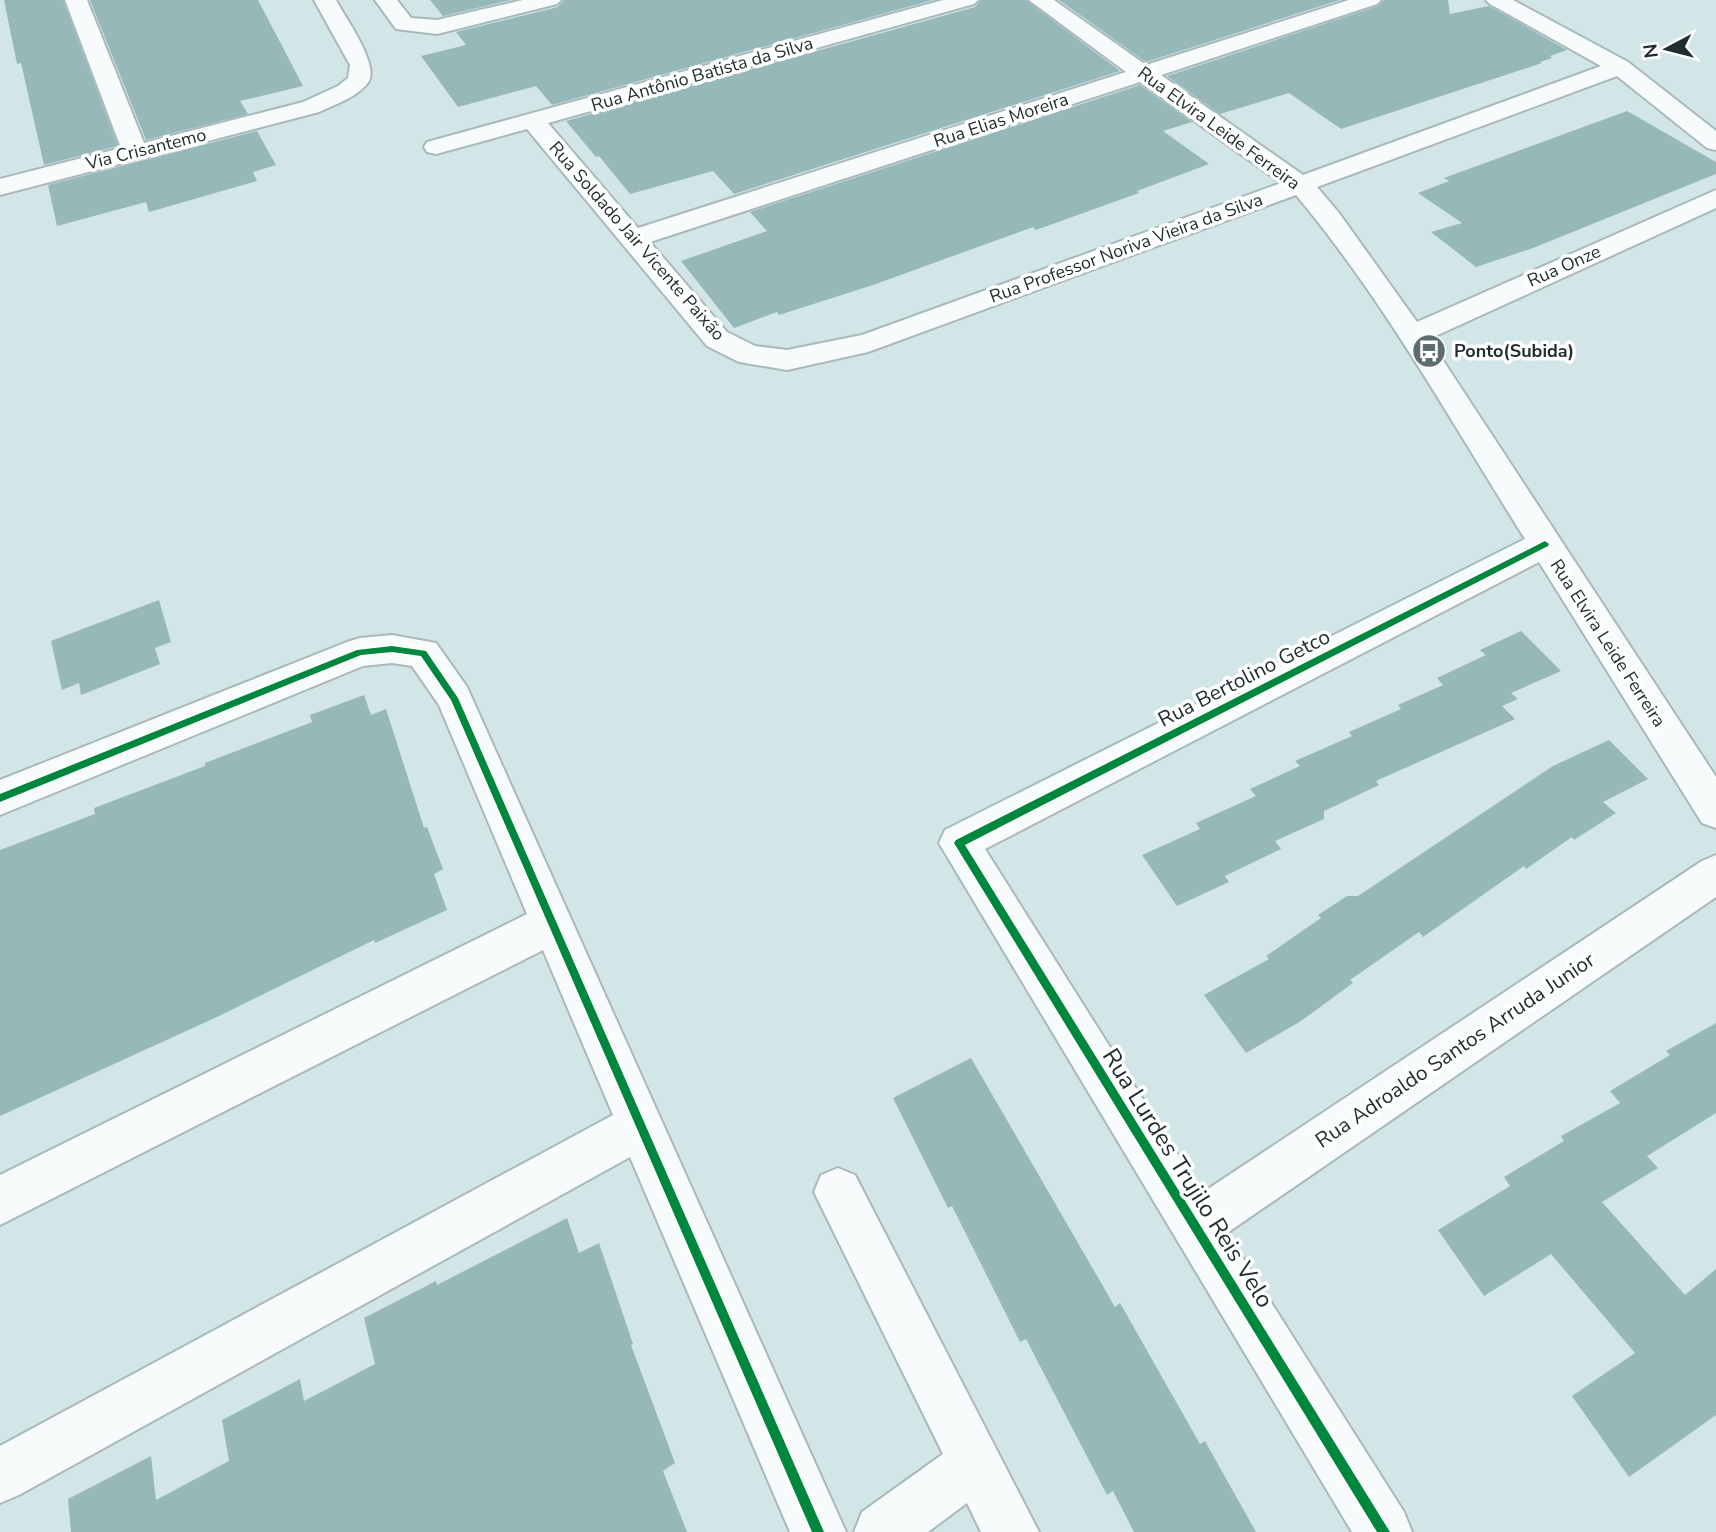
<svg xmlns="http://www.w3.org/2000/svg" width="1716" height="1532" viewBox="0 0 1716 1532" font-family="'Nunito Sans',sans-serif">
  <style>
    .building { fill: #96b8b9 }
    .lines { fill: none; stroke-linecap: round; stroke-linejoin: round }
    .minor-casing { stroke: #a9b9ba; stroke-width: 4 }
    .minor { fill: #f8fbfb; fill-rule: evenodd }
    .cycleway-casing { stroke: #fff; stroke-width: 4 }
    .cycleway { fill: #00873e; fill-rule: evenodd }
    .labels { text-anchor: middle; stroke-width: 7; stroke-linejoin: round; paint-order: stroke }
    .far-street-label { font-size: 18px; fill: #1f2d2e; stroke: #fff }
    .far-poi-label { font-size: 18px; font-weight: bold; fill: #1f2d2e; stroke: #fff; text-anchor: start }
    .street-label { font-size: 21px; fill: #1f2d2e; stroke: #fff }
    .near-street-label { font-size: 24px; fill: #1f2d2e; stroke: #fff }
  </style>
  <rect width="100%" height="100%" fill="#d2e6e7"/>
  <path class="building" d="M4,0H63L118,146L44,165L21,63L17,64Z
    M90,0H258L303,86L240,101L248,114L146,140Z
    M430,0H511L443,16Z
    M564,0H933L552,105L536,86L458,107L421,56L466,45L456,32L558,7Z
    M981,0H1026L1120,71L734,194L713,171L630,194L599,156L596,157L566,121L975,7Z
    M1059,0H1340L1146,62Z
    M1384,0H1448L1450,14L1489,6L1567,50L1550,56L1552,58L1540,62L1542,63L1341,129L1289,93L1220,114L1167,76L1378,6Z
    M1140,85L1192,122L1163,131L1209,164L1137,191L1139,193L1036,230L1033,227L873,285L779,315L777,312L734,328L681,261L767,231L750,212Z
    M1627,111L1716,162V174L1533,248L1476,267L1431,232L1462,223L1418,193L1449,181L1444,178Z
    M257,131L276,165L253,172L257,181L149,212L146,202L57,226L48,185Z
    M159,600L171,642L155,648L160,664L81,695L79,683L62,690L51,641Z
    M1521,631L1561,671L1511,693L1518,699L1502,706L1515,719L1376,781L1379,785L1324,811V819L1275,841L1281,849L1225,876L1229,882L1177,906L1142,855L1200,829L1196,823L1256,796L1250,789L1300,766L1295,761L1352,736L1349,732L1401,709L1398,705L1443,685L1437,678L1486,655L1480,650Z
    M364,695L371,715L386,709L424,828L427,827L443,869L434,874L447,910L375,943L374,940L217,1017L0,1116V850L95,814L94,808L205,766V763L312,722L310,715Z
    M1609,740L1648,779L1603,802L1616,813L1574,840L1572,837L1526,869L1524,866L1423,937L1419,932L1350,980L1353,983L1301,1021L1246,1053L1204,995L1269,959L1266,956L1321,918L1318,915L1347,896H1358L1553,766Z
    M1716,1023V1113L1647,1156L1658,1168L1602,1202L1685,1295L1716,1269V1415L1629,1477L1572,1396L1635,1353L1551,1254L1484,1296L1438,1230L1510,1186L1504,1177L1564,1141L1561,1136L1620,1103L1610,1091L1670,1055L1666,1051Z
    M971,1058L1115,1307L1120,1303L1200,1444L1205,1441L1256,1532H1134L1113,1491L1107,1495L1026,1339L1020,1342L952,1206L948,1208L893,1098Z
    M567,1218L579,1253L599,1243L633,1344L631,1345L675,1463L663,1471L687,1532H71L68,1499L151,1456L156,1500L229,1461L222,1420L300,1379L304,1401L375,1364L364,1318L436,1281L437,1285Z"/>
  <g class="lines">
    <g class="minor-casing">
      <path id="minor" d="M65,0H87L144,143L303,102L338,86L348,78L350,65L314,0H336C345,18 382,67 367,84C355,98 336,104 319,112L0,195V179L121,148Z
        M375,0H397L411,18L437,20L523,0H561L557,4L437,34L396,29Z
        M943,0H978L974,4L548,123L638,228L1126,72L1029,0H1054L1146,65L1349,0H1381L1377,4L1161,75L1303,175L1601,66L1490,4L1486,0H1513L1628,62L1716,131V150L1707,148L1617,76L1317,187L1339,213L1417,322L1716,190V208L1429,339L1716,777V828L1702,823L1539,562L985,849L1202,1193L1702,861L1716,855V897L1227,1233L1404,1512L1412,1532H1352L939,843L945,830L1525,539C1452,423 1384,300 1296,195L868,352L787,370L739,362L707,346L527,129L436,154L427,152L424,147L427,142ZM1140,82L1281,183L862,335L787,350L755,346L727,332L650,242Z
        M392,635L436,643L467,687L846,1532H790L630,1157L19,1495L0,1503V1446L613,1115L543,950L0,1225V1175L527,914L439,705L412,666L392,663L363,666L0,815V780L347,642L360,638Z
        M838,1168L855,1175L1039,1532H981L967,1503L928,1532H854L862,1512L943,1454L814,1192L821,1175Z"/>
    </g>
    <use href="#minor" class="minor"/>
    <g class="cycleway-casing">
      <path id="cycleway" d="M1545,541L1549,544L1548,546L965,845L1390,1532H1377L954,843L956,840Z
        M392,646L426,651L458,698L824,1532H812L451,700L421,656L392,652L361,655L0,802V794L357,650Z"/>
    </g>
    <use href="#cycleway" class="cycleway"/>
  </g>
  <defs>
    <g id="bus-disc" transform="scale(1.75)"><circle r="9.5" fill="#5e6e6f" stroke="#fff"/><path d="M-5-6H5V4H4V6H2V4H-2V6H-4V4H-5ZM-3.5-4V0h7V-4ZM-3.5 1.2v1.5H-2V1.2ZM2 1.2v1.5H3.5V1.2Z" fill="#fff"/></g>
  </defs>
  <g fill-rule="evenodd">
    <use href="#bus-disc" x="1429" y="351"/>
  </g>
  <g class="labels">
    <g class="far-street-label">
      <text transform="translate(702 74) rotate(-16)" y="6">Rua Antônio Batista da Silva</text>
      <text transform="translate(1001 120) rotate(-18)" y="6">Rua Elias Moreira</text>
      <text transform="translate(1219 128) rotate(36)" y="6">Rua Elvira Leide Ferreira</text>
      <text transform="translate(146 149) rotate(-14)" y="6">Via Crisantemo</text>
      <text transform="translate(637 241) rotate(49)" y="6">Rua Soldado Jair Vicente Paixão</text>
      <text transform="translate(1126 248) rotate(-20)" y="6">Rua Professor Noriva Vieira da Silva</text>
      <text transform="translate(1564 266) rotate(-24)" y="6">Rua Onze</text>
      <text transform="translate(1608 643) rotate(57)" y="6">Rua Elvira Leide Ferreira</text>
    </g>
    <g class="far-poi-label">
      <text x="1454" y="357">Ponto(Subida)</text>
    </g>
    <g class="street-label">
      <text transform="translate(1244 678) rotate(-27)" y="7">Rua Bertolino Getco</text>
      <text transform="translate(1455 1050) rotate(-34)" y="7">Rua Adroaldo Santos Arruda Junior</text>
    </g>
    <g class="near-street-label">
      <text transform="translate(1188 1178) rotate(58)" y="8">Rua Lurdes Trujilo Reis Velo</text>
    </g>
  </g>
  <g transform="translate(1667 49) rotate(263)" stroke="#ffffff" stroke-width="5" paint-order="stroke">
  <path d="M0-5L12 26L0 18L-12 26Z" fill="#1f2d2e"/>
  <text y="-10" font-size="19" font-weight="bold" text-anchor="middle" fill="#1f2d2e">N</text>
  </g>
</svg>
